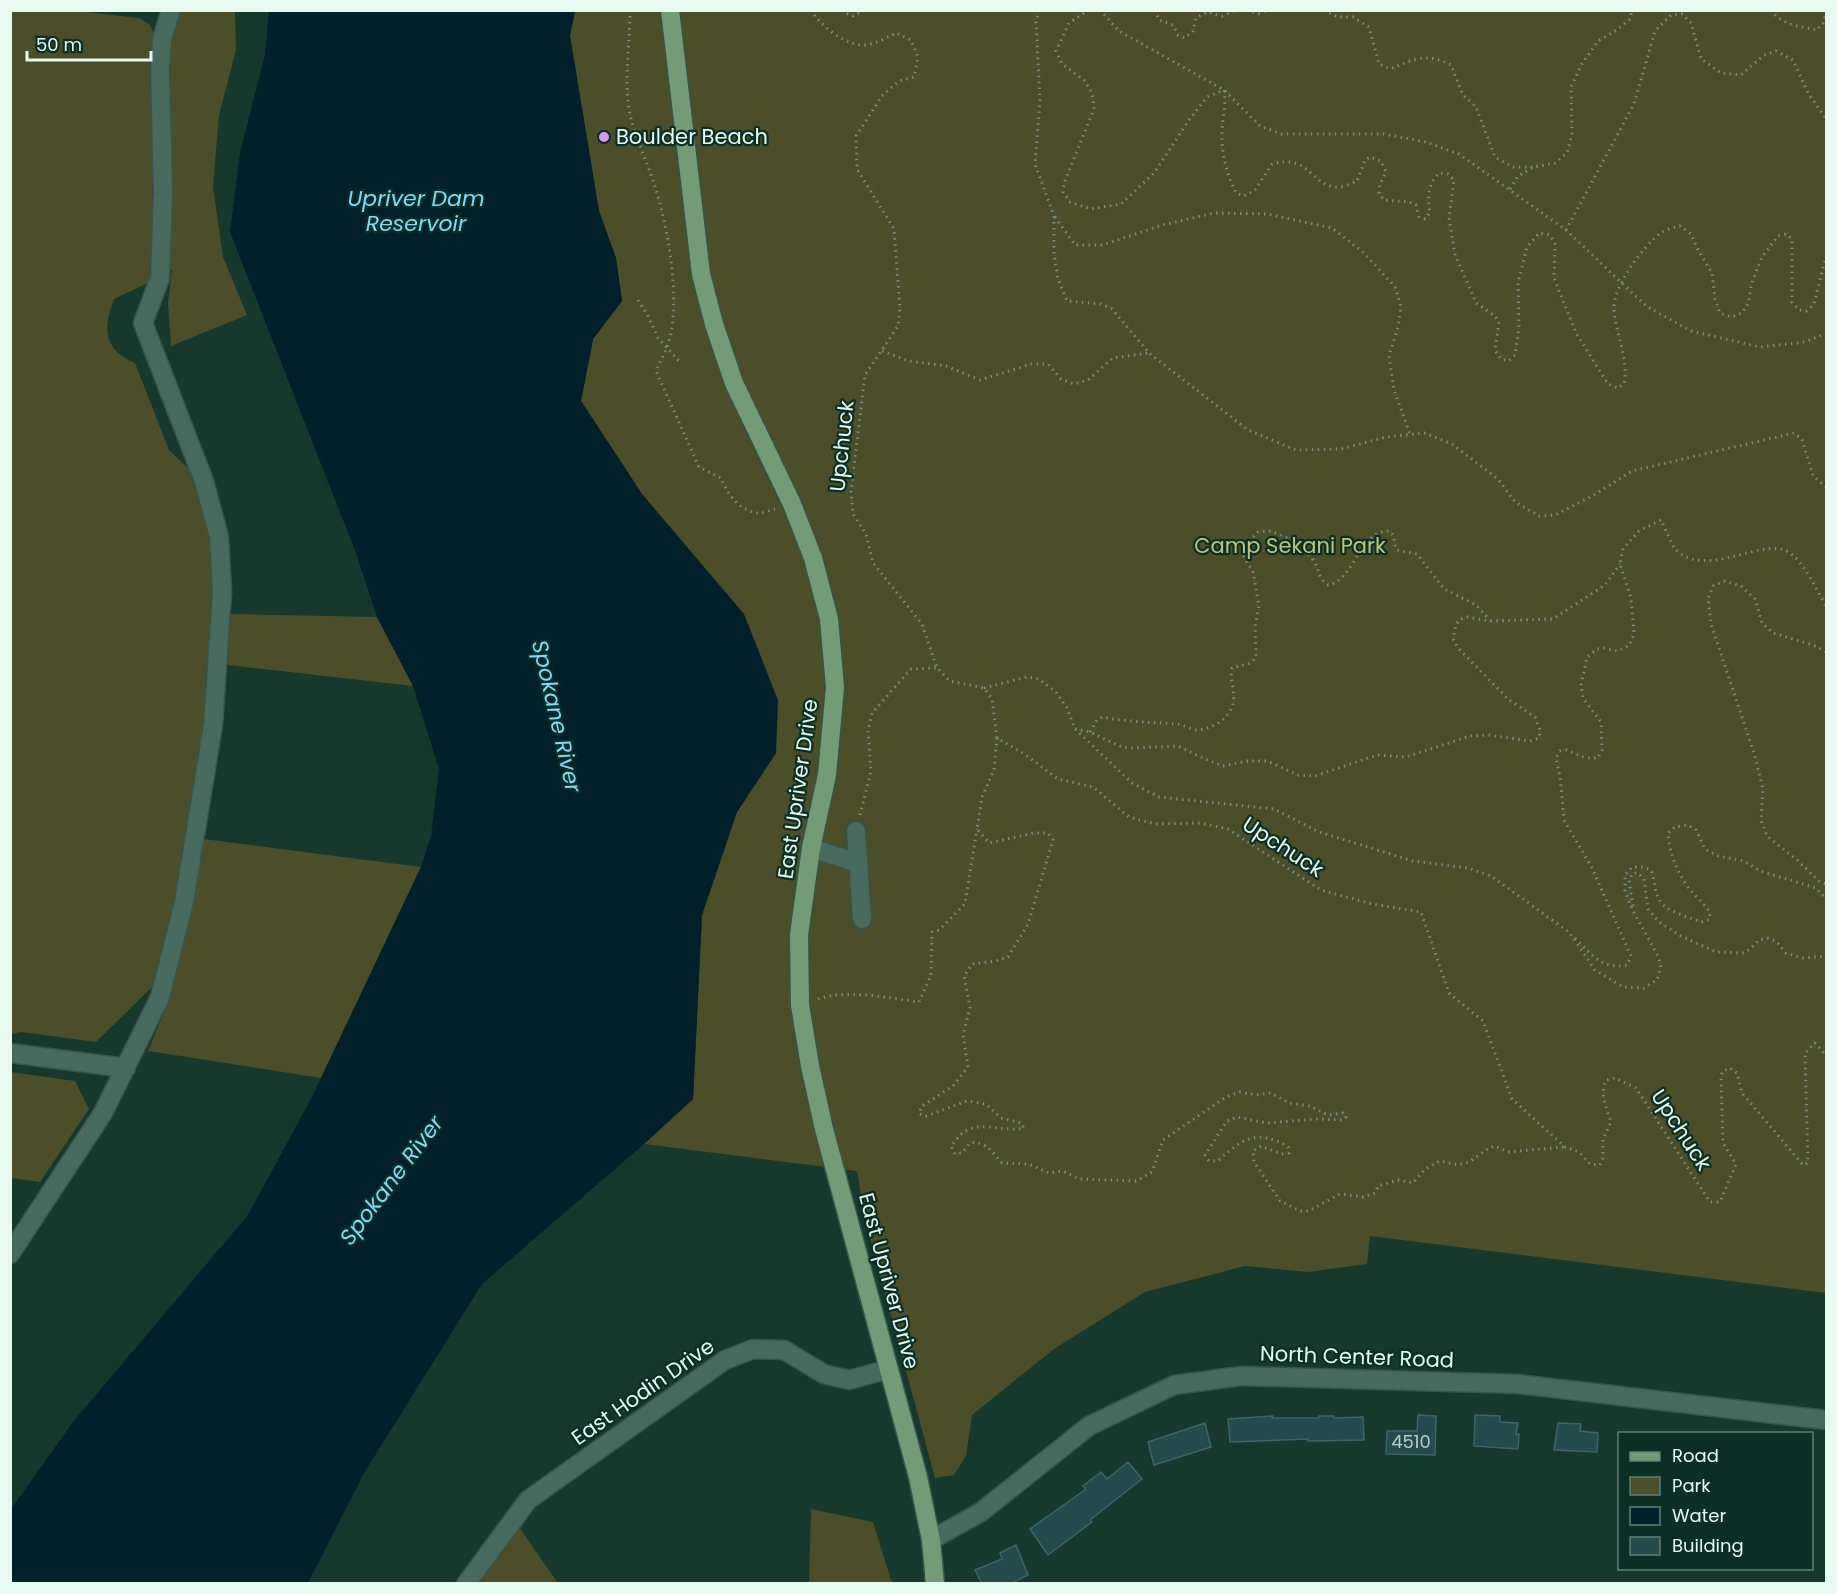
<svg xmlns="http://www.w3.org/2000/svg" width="1837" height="1594" viewBox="0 0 1837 1594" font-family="Poppins,sans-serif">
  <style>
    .green { fill: #4b4e26 }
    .water { fill: #00202b }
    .building { fill: #224c4d; stroke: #3c6667; stroke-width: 1.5 }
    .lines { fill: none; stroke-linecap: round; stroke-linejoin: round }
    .minor-casing { stroke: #37544b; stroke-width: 21 }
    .major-casing { stroke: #37544b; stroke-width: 21 }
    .path { stroke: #759187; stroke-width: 3; stroke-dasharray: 1.5 4.5; stroke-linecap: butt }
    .minor { stroke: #466a5d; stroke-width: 18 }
    .major { stroke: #729c76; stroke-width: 18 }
    .poi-dot { fill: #d69bfa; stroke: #0a2f24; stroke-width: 2 }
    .labels { text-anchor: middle; stroke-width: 4.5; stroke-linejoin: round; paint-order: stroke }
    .number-label { font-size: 18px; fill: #b6cec9 }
    .poi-label { font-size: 21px; fill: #e7faf2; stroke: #0a2f24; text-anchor: start }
    .street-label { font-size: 21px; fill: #e7faf2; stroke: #0a2f24 }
    .park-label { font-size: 21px; fill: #c0c677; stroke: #0a2f24 }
    .water-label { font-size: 22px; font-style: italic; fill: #7edaff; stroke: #0a2f24 }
  </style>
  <rect width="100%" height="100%" fill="#15392d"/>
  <path class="green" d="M575,10L1826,11V1293L1370,1236L1367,1264L1308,1272L1245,1266L1145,1292L1054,1349L972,1415L966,1456L954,1475L935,1478L865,1219L857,1171L644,1144L693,1099L702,915L737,812L776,753L642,494L581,401L593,339L622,301L616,258L599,211L570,36Z
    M11,11H77L139,18L149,24L153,31L152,281L114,299C103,329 103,349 135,363L169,450L188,468L201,494L211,538L214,592L210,660L204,723L176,893L153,986L96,1042L21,1032L11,1034Z
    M175,11H235L236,50L219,115L213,187L223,257L247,315L171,346L168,303L172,270L166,269V52Z
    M229,614L377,617L413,686L228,665Z
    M204,839L421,867L321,1078L148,1051L171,995Z
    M11,1072L75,1081L89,1109L40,1182L11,1178Z
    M811,1509L873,1522L892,1583H809Z
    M519,1527L558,1583L476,1584Z"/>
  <path class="water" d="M269,11H575L570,36L599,211L616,258L622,301L593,339L581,401L642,494L744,614L778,700L776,753L737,812L702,915L693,1099L644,1144L482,1284L364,1473L308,1583H11V1509L73,1422L248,1215L312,1097L421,867L431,836L439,769L413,686L377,617L356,553L230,232L240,153L265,55Z"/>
  <path class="building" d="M1418,1415L1436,1416L1435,1455L1386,1454L1387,1431H1417Z
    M1475,1415L1500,1416V1422L1518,1423L1516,1434H1519L1518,1449L1474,1446Z
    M1273,1416L1272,1418H1319V1416H1334V1418L1363,1417L1364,1440L1308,1441V1439L1230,1442L1228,1419Z
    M1205,1423L1211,1447L1154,1465L1148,1442Z
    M1558,1423L1581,1424L1580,1431L1598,1433L1597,1452L1554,1450Z
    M1128,1462L1142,1479L1090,1520L1092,1522L1048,1555L1030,1529L1086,1489L1083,1486L1101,1472L1107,1479Z
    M1016,1545L1028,1575L1010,1584H982L975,1570L1002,1559L1000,1553Z"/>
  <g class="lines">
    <g class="minor-casing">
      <path id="minor" d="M856,831L862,919
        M811,848L858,863
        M10,1053L126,1068
        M10,1254L103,1113L160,997L184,902L213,725L222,592L219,537L204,481L143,323L160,278L163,193L160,68L162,39L171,10
        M931,1540L981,1512L1089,1426L1174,1385L1241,1376L1518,1384L1826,1420
        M466,1584L528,1500L725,1360L753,1349L784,1350L824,1374L849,1380L889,1369"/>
    </g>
    <g class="major-casing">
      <path id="major" d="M670,10L701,274L714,324L734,383L792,504L813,558L829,619L835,687L827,775L811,848L799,935L800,1005L810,1066L824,1129L918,1477L931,1540L935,1584"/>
    </g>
    <path class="path" d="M630,10C630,40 625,72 628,102C631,130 646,157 654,184C668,226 679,290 671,333C668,347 662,358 656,371L699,467L721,478C727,493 738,510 757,513C762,514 770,510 775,509
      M811,10C820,26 850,50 870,44C879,42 888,37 896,33L911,40L918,57L914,77L899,81L882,96L856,136L857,169L894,229L900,308L898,326L865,375L851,491L853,514L866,534L873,563L922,624L937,668L950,681L984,688L992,699L997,738L1023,753L1058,779L1093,787L1129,817L1155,824L1200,823L1228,829L1321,890L1372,904L1421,912L1449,993L1483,1021L1512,1099L1565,1147L1579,1152L1590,1164L1600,1165L1603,1158V1139L1611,1122C1607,1109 1599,1093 1606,1080L1615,1078L1636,1088L1710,1202H1720L1736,1164L1723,1143L1721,1078L1722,1072L1730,1068L1737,1073L1742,1093L1803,1165L1808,1163L1805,1053L1815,1043L1826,1055
      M843,10V12L853,16L865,10
      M1039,10L1036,22L1040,101L1035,164L1054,216V255L1058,279L1067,301L1101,304L1112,309L1149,353L1248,430L1296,450L1341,449L1386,437L1424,433L1452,444L1498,479L1515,502L1539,516L1555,515L1594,495L1632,471L1794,433L1802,439L1813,476L1826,487
      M1089,10L1069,23L1056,51L1062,64L1084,80L1092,93L1094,109L1064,183L1063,192L1070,202L1091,209L1121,204L1154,173L1189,120L1207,97L1224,90C1227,107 1221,122 1222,138C1222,156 1228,177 1236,193L1244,196L1255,190L1272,164C1311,153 1311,188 1339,187C1345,187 1352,183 1357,181L1365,160L1370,157L1381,161L1386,172L1380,184L1379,193L1384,200L1409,202L1416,205L1419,217L1425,219L1430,213C1427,198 1428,184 1439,173L1448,174L1454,180L1449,218L1455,254L1476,303L1495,316L1499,322L1495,350L1501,359L1509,361L1515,355L1519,328L1518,283L1527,247L1539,233L1550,235L1555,244L1554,278L1576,333L1608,384L1618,388L1624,384C1629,359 1616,335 1614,310C1612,287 1644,245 1662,232C1667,229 1674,228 1680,226L1691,234L1699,252L1712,273L1715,299L1720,313L1731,317L1742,313L1748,304L1752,282L1762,257L1778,236L1786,234L1792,239V302L1799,310L1807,311L1814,304L1826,256
      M1100,10L1119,31L1224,90L1260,126L1281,134H1384L1426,142L1459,154L1566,230L1646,306L1691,331L1760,347L1805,342L1826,333
      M1155,10L1159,20L1173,25L1178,35L1185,38L1193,31L1196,18L1207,12L1222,16L1237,10
      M1247,10L1260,14L1267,10
      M1324,10L1338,17H1353L1369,27L1379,64L1390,69C1414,59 1426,52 1451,65L1463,95L1476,107L1495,157L1513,167H1534
      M1771,10C1781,25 1802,27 1817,30L1824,22L1826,10
      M1510,189L1518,176L1534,167L1555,163L1567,153L1572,134L1571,87L1582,64L1598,41L1618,29L1630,19L1632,10
      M1055,217L1075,245H1102L1163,225L1214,213L1267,214L1332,228L1364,253L1395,287L1401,307L1398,327L1389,356L1394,390L1410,434
      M1566,230L1634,104L1655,31L1671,15L1682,14L1691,23L1701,59L1721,73L1741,75L1764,55L1776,51L1793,60L1808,93L1826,119
      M638,300L648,316L658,338L680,362
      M882,351L909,361L946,366L980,380L1031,364H1048L1061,379L1074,384L1088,380L1113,358L1149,353
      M1826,652L1813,645L1773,633L1762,623L1755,599L1741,586L1724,581L1713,586L1708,598L1711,624L1754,753L1763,789L1761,820L1767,836L1797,860L1820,882L1826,884
      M984,688L1027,677L1039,679L1056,692L1067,708L1075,729L1132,783L1159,797L1274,809L1319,832L1413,861L1468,868L1491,876L1570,933L1595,970L1623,987L1644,988L1657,980L1661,967L1658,956L1633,911L1625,891V875L1632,867H1643L1651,870C1655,880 1654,890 1659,899C1664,911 1689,917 1701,922L1709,920L1710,913C1705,903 1695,897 1688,887C1677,872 1669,852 1668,833L1675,827L1688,825L1696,830L1705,849L1718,856L1744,861L1760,871L1816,888L1826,899
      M1075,729L1090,732L1119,746L1130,748L1178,746L1205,759L1223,766L1248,761H1267L1298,775L1315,776L1377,755L1406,757L1470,736L1488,735L1530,741L1539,738L1540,730L1535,717L1509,700L1458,648L1453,639L1456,624L1461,619L1467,617L1490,621L1553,619L1605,585L1620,564
      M1090,732L1097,720L1102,717C1127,722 1151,722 1176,724C1183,724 1191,730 1198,730C1213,728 1228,720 1233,704C1236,692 1229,680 1232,668L1251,663L1256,657L1255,627L1259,606L1253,572L1243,555L1244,547L1258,532L1271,531L1302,544C1306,556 1307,552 1313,560C1321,570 1315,575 1328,585C1355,581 1358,530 1390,531C1396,537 1393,543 1397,550L1417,554L1444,589L1476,605L1490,620
      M997,738L994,770L982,797L977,829L989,843L1034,833H1048L1053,840L1028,924L1008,957L996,961L972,964L964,976L970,1008L963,1035L968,1067L953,1086L922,1106L919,1114L926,1116L967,1101L986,1104L1001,1118L1021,1123L1024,1128C1005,1133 983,1120 964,1132C959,1135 955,1142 951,1146L955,1154L962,1153L970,1143C985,1140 992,1152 1002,1163L1029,1164L1049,1173L1063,1171L1079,1179L1136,1181L1152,1172L1163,1140L1226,1097L1240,1092L1256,1095L1271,1093L1289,1103L1310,1106L1328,1115L1343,1113L1346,1117L1343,1120L1317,1119L1267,1123L1237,1117L1227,1121L1205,1155L1209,1161H1218C1241,1139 1258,1128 1288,1147L1289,1153L1281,1154L1261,1146L1253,1151L1254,1162L1280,1201L1300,1211H1309L1340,1194L1363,1197L1375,1193L1378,1186L1398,1180L1413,1183L1425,1169L1440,1161L1458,1165L1469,1162L1489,1148L1495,1146L1508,1152L1564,1147
      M860,815L871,771L868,731L872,713L911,669L937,668
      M1633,906L1629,880L1633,873H1638L1644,879L1648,909L1659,922L1681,936L1716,952L1744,953L1750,949L1759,940L1767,938L1776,941L1786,953L1803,958L1826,956
      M1575,938C1592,955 1602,970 1627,965L1631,956L1592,868L1564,820L1560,776L1556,758L1560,751L1566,750L1586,758H1598L1602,750L1601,722L1583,698L1581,685L1587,657L1597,649L1605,648L1617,651L1629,646L1634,634L1631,598L1620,564L1623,549L1639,531L1661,520C1666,529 1671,546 1678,552C1711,578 1765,535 1790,553C1806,565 1816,589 1826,606
      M818,999C846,989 890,998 919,1002L931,975L932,932L939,930L965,904L977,829"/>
    <use href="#minor" class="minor"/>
    <use href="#major" class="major"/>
  </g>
  <circle class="poi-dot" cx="604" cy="137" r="6"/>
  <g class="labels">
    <g class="number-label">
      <text x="1411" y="1448">4510</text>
    </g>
    <g class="poi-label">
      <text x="616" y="144">Boulder Beach</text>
    </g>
    <g class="street-label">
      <text transform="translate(842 446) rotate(-84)" y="7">Upchuck</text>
      <text transform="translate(798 789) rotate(-82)" y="7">East Upriver Drive</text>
      <text transform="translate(1283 847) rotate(33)" y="7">Upchuck</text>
      <text transform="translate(1681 1130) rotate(57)" y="7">Upchuck</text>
      <text transform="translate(889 1281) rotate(75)" y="7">East Upriver Drive</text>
      <text transform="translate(1357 1357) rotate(2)" y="7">North Center Road</text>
      <text transform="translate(643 1392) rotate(-35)" y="7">East Hodin Drive</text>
    </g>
    <g class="park-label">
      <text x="1290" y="553">Camp Sekani Park</text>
    </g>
    <g class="water-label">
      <text x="416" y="206">Upriver Dam<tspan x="416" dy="25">Reservoir</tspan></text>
      <text transform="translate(557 716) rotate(77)" y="8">Spokane River</text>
      <text transform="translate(391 1180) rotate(-53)" y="8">Spokane River</text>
    </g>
  </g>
  <rect width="1837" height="1594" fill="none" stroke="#e7faf2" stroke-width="24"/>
  <rect x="1618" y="1432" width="195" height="138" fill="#0a2f24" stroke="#628076" stroke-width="1.5"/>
  <rect x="1630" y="1452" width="30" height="9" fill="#729c76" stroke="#628076" stroke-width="1.5"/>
  <text x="1672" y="1462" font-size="18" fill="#e7faf2">Road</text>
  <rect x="1630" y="1477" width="30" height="18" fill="#4b4e26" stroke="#628076" stroke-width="1.5"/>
  <text x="1672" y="1492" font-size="18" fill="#e7faf2">Park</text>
  <rect x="1630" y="1507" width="30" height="18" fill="#00202b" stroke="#628076" stroke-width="1.5"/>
  <text x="1672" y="1522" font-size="18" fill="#e7faf2">Water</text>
  <rect x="1630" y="1537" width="30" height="18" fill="#224c4d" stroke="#628076" stroke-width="1.5"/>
  <text x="1672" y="1552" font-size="18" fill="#e7faf2">Building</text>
  <path d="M27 51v9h124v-9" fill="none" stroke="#e7faf2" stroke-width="3"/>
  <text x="36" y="51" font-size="18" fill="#e7faf2" stroke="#0a2f24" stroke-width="4.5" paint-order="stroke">50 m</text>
</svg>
